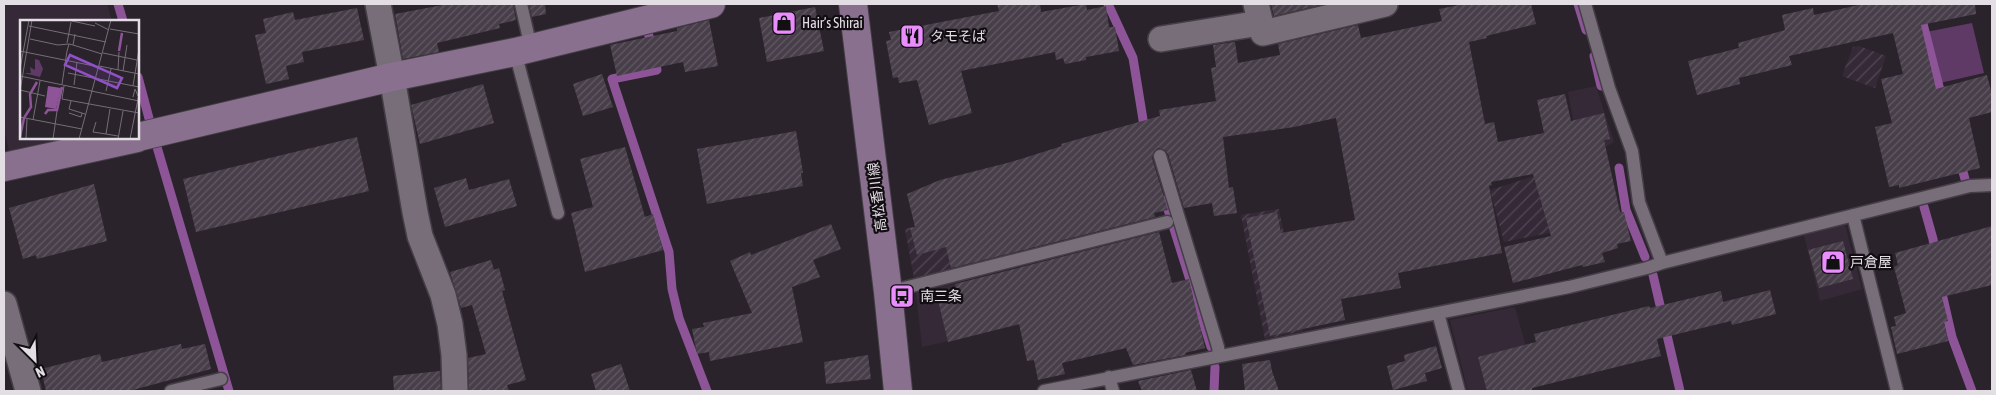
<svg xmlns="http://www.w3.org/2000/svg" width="1996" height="395" viewBox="0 0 1996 395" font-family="'Asap Condensed','Noto Sans JP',sans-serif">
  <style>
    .built { fill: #352938 }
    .industrial { fill: url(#industrial-furrows) }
    .green { fill: #603a67 }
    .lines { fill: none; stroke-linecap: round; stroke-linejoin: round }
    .stream { stroke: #8d5598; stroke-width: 9 }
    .building { fill: url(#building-hatch) }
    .lane-casing { stroke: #453e47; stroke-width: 15 }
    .street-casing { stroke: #453e47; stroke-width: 28 }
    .secondary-casing { stroke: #453e47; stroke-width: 30 }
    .lane { stroke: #776e79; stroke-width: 12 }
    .street { stroke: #776e79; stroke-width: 25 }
    .secondary { stroke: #89708e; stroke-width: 28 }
    .labels { text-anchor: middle; stroke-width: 4.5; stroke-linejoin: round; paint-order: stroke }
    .poi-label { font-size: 14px; fill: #e3dee4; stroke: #110d12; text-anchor: start }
    .street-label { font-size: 14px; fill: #e3dee4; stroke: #110d12 }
    .inset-river { fill: none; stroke: #8d5598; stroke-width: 2.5 }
    .inset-road { fill: none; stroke: #756e76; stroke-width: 1 }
    .view { fill: #9050c6; fill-opacity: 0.15; stroke: #9050c6; stroke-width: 2.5 }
    .inset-edge { fill: none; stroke: #e3dee4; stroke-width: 2.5 }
  </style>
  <defs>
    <pattern id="industrial-furrows" width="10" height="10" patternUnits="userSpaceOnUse" patternTransform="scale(1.25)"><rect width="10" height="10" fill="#352938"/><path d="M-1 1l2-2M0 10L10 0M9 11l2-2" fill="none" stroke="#524855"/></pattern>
    <pattern id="building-hatch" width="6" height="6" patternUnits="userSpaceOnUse" patternTransform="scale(1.25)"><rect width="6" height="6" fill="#473e49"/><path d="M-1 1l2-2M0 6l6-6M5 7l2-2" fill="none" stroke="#615963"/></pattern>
  </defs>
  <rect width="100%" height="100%" fill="#2b232c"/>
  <path class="built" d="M4,4H107L112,21H21V138H101L11,158L4,130Z
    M1596,86L1614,142L1581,161L1568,92Z
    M1845,225L1862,289L1820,301L1804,235Z
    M1008,271L1019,325L922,347L916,293Z
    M1515,307L1535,380L1479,391H1468L1450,320Z"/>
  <path class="industrial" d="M1859,46L1886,56L1875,88L1842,76L1853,47Z
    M1544,173L1569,229L1504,242L1490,190Z
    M1016,201L1029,249L914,278L905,229Z
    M1279,209L1303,331L1265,339L1241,215Z"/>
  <path class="green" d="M1972,23L1984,73L1940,83L1926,32Z"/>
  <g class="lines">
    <path class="stream" d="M118,4L123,21
      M1108,4L1133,58L1145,132
      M1578,4L1586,30
      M1918,4L1942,98
      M647,28L657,70L612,79L669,252L672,289L679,318L707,391
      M1594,56L1601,86
      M138,77L151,126
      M157,147L229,391
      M1960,161L1965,179
      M1619,168L1626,210L1645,257
      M1165,200L1211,347
      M1924,207L1933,239L1935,253
      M1653,275L1680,391
      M1940,285L1952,337L1972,391
      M1214,391L1215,367"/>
  </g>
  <path class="building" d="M448,4H513L516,20L499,24L500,28L437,43L439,52L403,59L395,14Z
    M529,4H545L546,14L532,17Z
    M997,4H1040L1041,12L1086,4L1087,10L1106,6L1109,27H1115L1119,51L1086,57V60L1065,64L1063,58L1056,60L1055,52L961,71L972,113L929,125L917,80L899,83L898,77L893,78L886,41L891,40L889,32L999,11Z
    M1271,4H1319L1320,5L1274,16Z
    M1464,4H1531L1536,24L1486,36L1487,38L1469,42L1485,124L1494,122L1498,142L1544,133L1537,100L1565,94L1571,121L1604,113L1610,139L1604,140L1620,212H1624L1631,241L1617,244L1618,248L1602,253L1605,262L1583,267L1582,265L1513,283L1504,247L1551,236L1533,174L1491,182L1492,185L1489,186L1502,253L1398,273L1401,288L1341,299L1345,320L1270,336L1246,218L1277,212L1281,233L1355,220L1336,118L1294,127L1223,137L1229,188L1233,187L1237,213L1214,216L1212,203L1184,208L1168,154L1165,150L1158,148L1154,151L1152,158L1168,210L1154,213L1155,217L951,268L946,247L917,255L910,228L915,227L907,194L940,180L1011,162L1062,146L1061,144L1160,116L1159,110L1216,101L1211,68L1216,67L1213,45L1235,42L1238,63L1280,55L1278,44L1358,25L1361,38L1442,21L1439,9Z
    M1863,4H1975L1976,14L1921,25L1936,89L1987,75L1992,95V112L1969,118L1980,168L1899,188V185L1889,187L1875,127L1892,123L1881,79L1903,74L1893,33L1789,56L1792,65L1739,78L1740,84L1697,95L1688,61L1739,48L1738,43L1785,30L1782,15L1813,8L1814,15Z
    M815,7L824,51L767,62L759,18Z
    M357,8L364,40L302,52L304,62L286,66L289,79L266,84L255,35L266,33L263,19L293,12L295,20Z
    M709,20L718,66L685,72L683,62L617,76L610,45L677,31V28Z
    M602,74L613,107L583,116L573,84Z
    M483,84L494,123L420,144L411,105Z
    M796,131L803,173H801L803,186L707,204L697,149Z
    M357,137L369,191L196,232L183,179Z
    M625,147L645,217L653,214L663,250L585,272L571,213L593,207L580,159Z
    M466,178L469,190L509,179L517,206L445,227L434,188Z
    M94,184L107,241L37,259L36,255L23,259L9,208Z
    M831,224L841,249L813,260L820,277L792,287L803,342L710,361L709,352L697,354L692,329L704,327L703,323L752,313L730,261L750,252L751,255Z
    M1992,226V285L1942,297L1948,321L1944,322L1948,341L1897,354L1891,327L1896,326L1894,317L1906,313L1894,267L1898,265L1895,253Z
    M1159,232L1172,283L1189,279L1205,348L1185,353L1186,355L1133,365L1126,348L1062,363L1065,374L1038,380L1034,360L1027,361L1019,324L948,342L937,296L957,291L955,284Z
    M1843,241L1853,279L1819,288L1808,250Z
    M491,260L494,270L499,268L505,290L502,291L526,380L507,385L509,391H469L468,358L486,354L472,305L461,308L450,272Z
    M1770,290L1776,314L1732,325L1731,321L1657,339L1661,356L1532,388V391H1487L1478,357L1536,342L1534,334L1649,306L1650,308L1721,291L1723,302Z
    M181,344L182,349L205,344L211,369L129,391H46L41,369L100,354L102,362Z
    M1436,346L1442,368L1425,373L1427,381L1393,390L1387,366L1405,361L1404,355Z
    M868,355L871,379L826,384L824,362Z
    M1270,360L1272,371L1279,391H1245L1242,364Z
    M621,364L630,391H596L591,374Z
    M1191,370L1197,391H1142L1138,381Z
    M440,371L441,391H394L393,376Z"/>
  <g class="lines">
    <g class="lane-casing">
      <path id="lane" d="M521,4L531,48
        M1585,4L1609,88L1632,151L1639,202L1662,263
        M515,52L558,213
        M1160,156L1218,347L1219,355
        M1853,215L1897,391
        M888,292L1167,222
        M1438,313L1459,391
        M1109,377L1113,391
        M171,391L221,379
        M1044,391L1569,287L1647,268L1662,263L1970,186L1992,185"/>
    </g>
    <g class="street-casing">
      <path id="street" d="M378,4L392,77L415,212L420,236L443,295L450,324L454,355L455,391
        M1256,4L1263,33L1385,4
        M1161,39L1260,23
        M4,304L28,391"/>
    </g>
    <g class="secondary-casing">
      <path id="secondary" d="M853,4L888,292L898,391
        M138,137L392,77L515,52L711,4
        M4,167L137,138"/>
    </g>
    <use href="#lane" class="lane"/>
    <use href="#street" class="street"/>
    <use href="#secondary" class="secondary"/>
  </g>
  <defs>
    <g id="shop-square" transform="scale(1.25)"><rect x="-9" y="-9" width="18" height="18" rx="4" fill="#ea8dfd" stroke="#110d12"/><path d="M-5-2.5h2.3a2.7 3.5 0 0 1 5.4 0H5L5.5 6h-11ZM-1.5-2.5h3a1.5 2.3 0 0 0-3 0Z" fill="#111"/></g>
    <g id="restaurant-square" transform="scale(1.25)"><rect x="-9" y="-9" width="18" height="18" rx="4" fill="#ea8dfd" stroke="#110d12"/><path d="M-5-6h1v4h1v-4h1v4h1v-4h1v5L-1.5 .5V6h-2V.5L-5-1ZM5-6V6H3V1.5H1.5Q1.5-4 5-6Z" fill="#111"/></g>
    <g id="bus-square" transform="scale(1.25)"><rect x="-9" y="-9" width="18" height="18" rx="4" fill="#ea8dfd" stroke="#110d12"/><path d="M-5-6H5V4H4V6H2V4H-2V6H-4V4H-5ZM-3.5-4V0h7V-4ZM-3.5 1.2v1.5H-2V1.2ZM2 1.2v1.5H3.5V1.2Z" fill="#111"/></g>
  </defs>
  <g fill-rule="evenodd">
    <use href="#shop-square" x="784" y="23"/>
    <use href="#restaurant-square" x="912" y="36"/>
    <use href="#shop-square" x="1833" y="262"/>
    <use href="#bus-square" x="902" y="296"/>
  </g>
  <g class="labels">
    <g class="poi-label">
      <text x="802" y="28">Hair’s Shirai</text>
      <text x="930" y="41">タモそば</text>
      <text x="1850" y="267">戸倉屋</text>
      <text x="920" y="301">南三条</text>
    </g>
    <g class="street-label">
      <text transform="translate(877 197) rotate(-97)" y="5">高松香川線</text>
    </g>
  </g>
  <g transform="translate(20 20)">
    <rect width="119" height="119" fill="#2b232c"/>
    <path d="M15,39L19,40L23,49L20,57L4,53H11L10,47L15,50Z" fill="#603a67"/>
    <path d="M28,66L41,68L36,89L25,87Z" fill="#8d5598"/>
    <path class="inset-river" d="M99,31L102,13M25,94L28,90H37L42,67M0,117L4,98L11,87L10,74L17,62"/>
    <path class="inset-road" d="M52,1L75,6M75,3L89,10M9,6L86,22M90,9L119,14M10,19L38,25L49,24M47,23L51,2M53,25L82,34M0,31L79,47M83,33L117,40M79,46L119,54M0,49L9,0M98,50L99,32M103,51L107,25M48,53L119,67M0,56L119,81M42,64L47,31L49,24L53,25L55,14M54,65L57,42M44,66L42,79L119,93M113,66L119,29M0,70L25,76M0,71L12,0M86,71L91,49M113,77L115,69L118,76M51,81L49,89L65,94M90,89L86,114L98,116M49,93L61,97L62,93M0,97L62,109M13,100L20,61M76,102L73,112L86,114M6,119L7,99M33,119L37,91M59,119L91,0M98,119L103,91M110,119L119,74"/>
    <path class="view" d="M50,35L102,58L97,68L45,45Z"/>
    <rect width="119" height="119" class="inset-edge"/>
  </g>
  <rect width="1996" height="395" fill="none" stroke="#e3dee4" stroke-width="10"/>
  <g transform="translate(35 360) rotate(156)" stroke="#110d12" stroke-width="4" paint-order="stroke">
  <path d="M0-4L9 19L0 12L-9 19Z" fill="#e3dee4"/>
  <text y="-8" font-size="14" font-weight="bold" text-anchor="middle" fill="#e3dee4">N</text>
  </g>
</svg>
